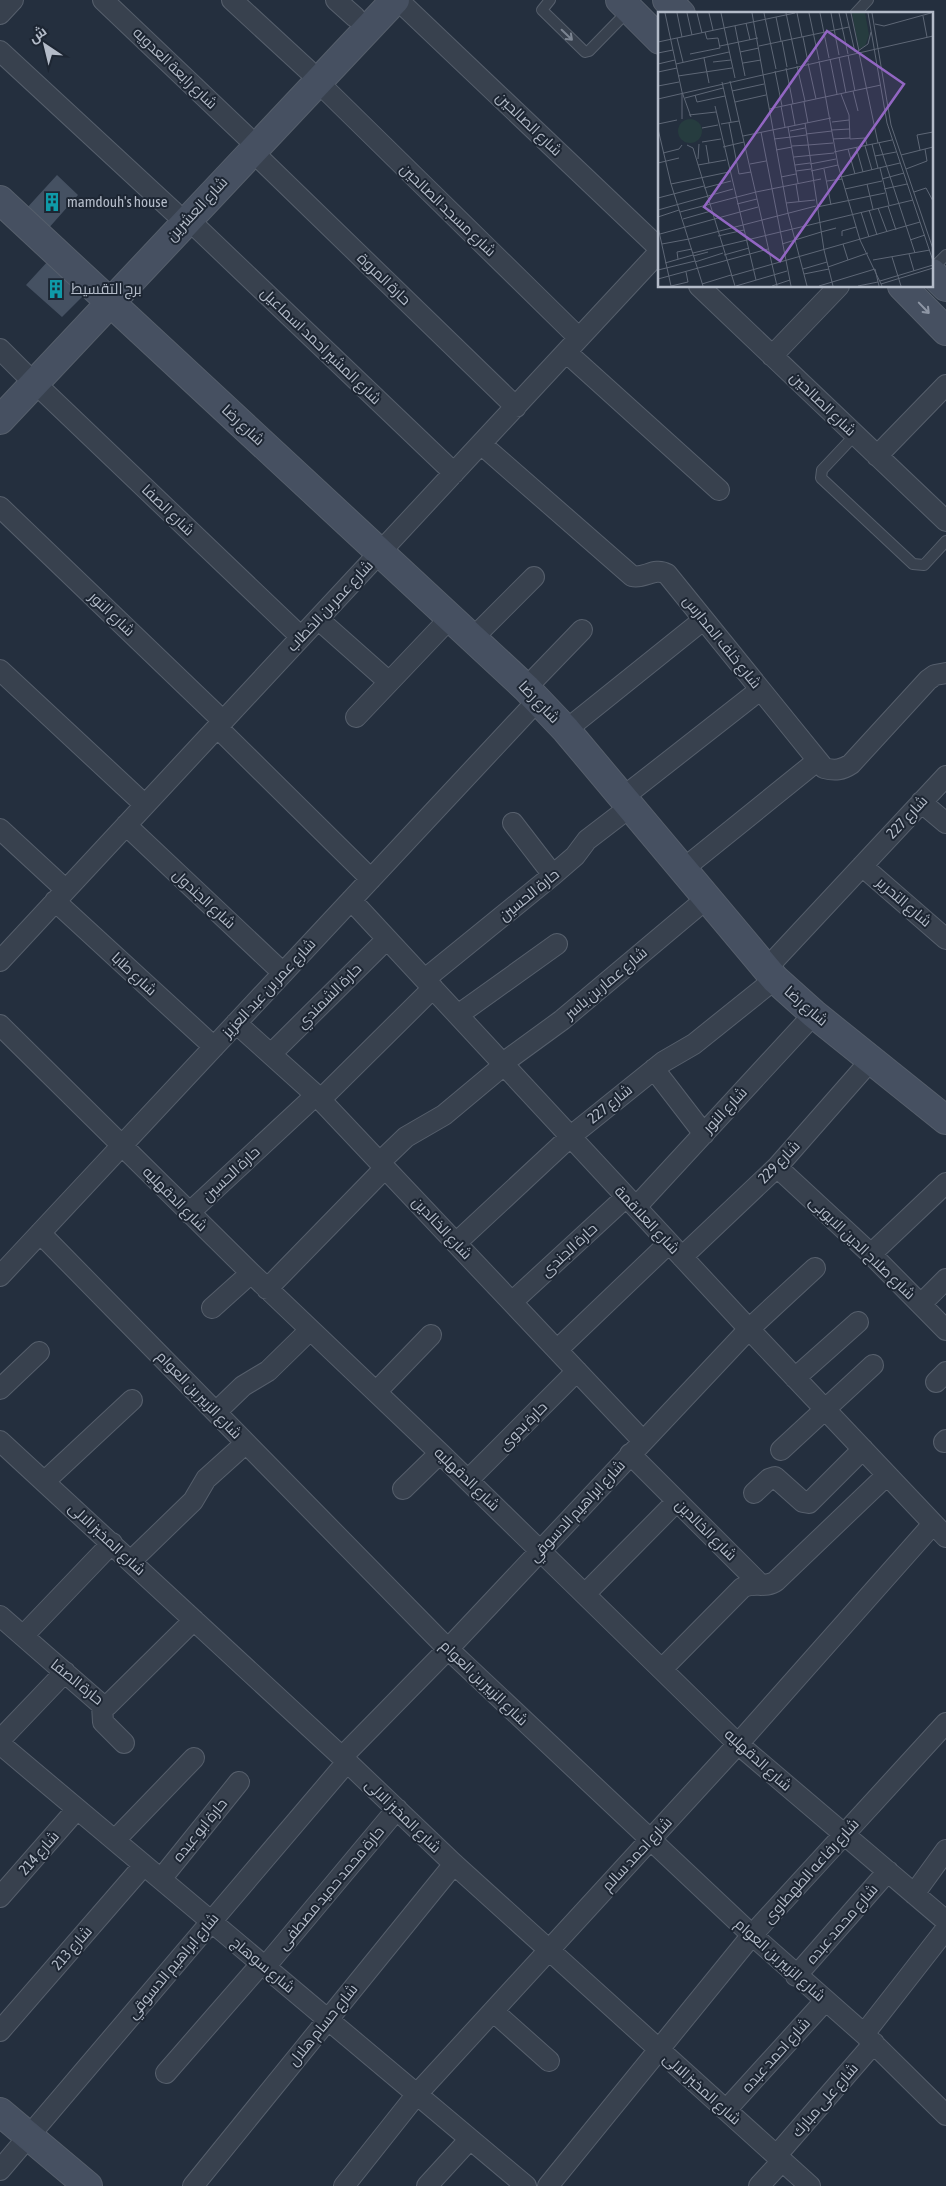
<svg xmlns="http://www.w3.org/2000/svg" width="946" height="2186" viewBox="0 0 946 2186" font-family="'Asap Condensed',Cairo,sans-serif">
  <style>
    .building { fill: #455162 }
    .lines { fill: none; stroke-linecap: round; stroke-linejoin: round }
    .lane-casing { stroke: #565f6c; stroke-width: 12 }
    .street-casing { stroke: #565f6c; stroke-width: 22 }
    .secondary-casing { stroke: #565f6c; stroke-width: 30 }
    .lane { stroke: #38414e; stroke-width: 10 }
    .street { stroke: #38414e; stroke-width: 20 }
    .secondary { stroke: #465061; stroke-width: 28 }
    .oneway { stroke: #7c8592 }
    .oneway2 { stroke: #8e96a5 }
    .labels { text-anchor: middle; stroke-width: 4; stroke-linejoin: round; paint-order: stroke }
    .street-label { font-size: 15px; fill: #b4bcc9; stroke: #1d2633 }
    .poi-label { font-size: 15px; fill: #b4bcc9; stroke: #1d2633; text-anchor: start }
    .inset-road { fill: none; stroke: #5e6776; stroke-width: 1 }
    .view { fill: #9266c3; fill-opacity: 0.15; stroke: #9266c3; stroke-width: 2.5 }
    .inset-edge { fill: none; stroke: #b4bcc9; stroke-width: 2.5 }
  </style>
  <rect width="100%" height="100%" fill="#242f3e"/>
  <path class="building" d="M57,175L78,195L47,230L25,210Z
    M49,260L86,293L62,317L26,285Z"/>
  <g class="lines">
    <g class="lane-casing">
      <path id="lane" d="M550,0L542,10L585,52L589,51L629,10
        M855,14L868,0
        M932,269L946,255
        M855,435L822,470L821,478L913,564L924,565L946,541"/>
    </g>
    <g class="street-casing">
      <path id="street" d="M103,0L246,136
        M232,0L308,70
        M336,0L355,17
        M398,0L660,249
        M0,14L13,0
        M0,51L174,212
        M318,82L579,338
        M252,151L516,407
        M188,219L454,473
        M699,286L946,521
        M0,349L24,373
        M566,352L719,490
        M772,356L839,286
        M35,383L301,637
        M481,444L632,576C645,579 654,567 667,574L824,768C835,771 842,770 851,764L928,680L935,675L946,673
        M877,456L946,385
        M0,507L223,721
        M318,619L389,682
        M473,638L534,577
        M0,670L145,805
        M526,688L582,630
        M356,717L451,617
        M217,727L371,879
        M566,730L703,620
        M622,798L760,690
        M921,802L946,823
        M513,823L553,875
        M126,825L283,973
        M0,829L66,890
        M862,866L946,939
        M682,870L817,761
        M351,900L749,1329L946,1537
        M55,901L214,1047
        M0,961L660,251
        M766,969L946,776
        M425,979L553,875L575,856L587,840L630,807
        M458,1015L557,944
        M236,1023L316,1095L642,1440
        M0,1025L251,1273L440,1453L738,1744L946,1921
        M271,1054L387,939
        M503,1063L562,1020L706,899
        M654,1069L704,1134
        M321,1099L433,988
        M380,1162L406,1137L444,1115L504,1065
        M777,1167L871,1254L946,1330
        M636,1207L814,1014
        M189,1213L316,1095
        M40,1233L448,1649L752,1935L864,2034L946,2115
        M456,1243L571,1136L663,1062L694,1044L775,979
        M871,1254L946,1183
        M682,1257L777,1167L871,1060
        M0,1276L538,700
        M267,1289L385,1168
        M512,1302L626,1197
        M921,1304L946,1279
        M212,1308L251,1273
        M557,1350L669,1243
        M795,1378L858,1322
        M936,1382L946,1372
        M0,1389L39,1352
        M376,1392L431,1335
        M216,1412L243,1386L268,1371L310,1330
        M0,1441L342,1757L454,1864L810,2186
        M944,1442L946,1440
        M781,1450L873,1365
        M630,1454L761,1585
        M468,1480L577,1371
        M45,1481L132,1400
        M403,1489L440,1453
        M754,1493L769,1479L775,1477L803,1502L809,1503L863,1449
        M131,1561L193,1501L206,1479L246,1443
        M585,1594L677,1501
        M0,1616L102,1705L107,1706L194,1620
        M23,1636L112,1543
        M662,1669L742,1588C753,1581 765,1589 776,1581L887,1475
        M102,1705L103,1722L124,1743
        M0,1740L65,1672
        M0,1744L526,2186
        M342,1757L448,1649L749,1329L815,1268
        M115,1840L194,1758
        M161,1879L239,1782
        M914,1894L946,1850
        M0,1897L77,1809
        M265,1967L397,1809
        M796,1976L888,1871
        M493,2011L549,2061
        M0,2031L144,1865
        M864,2034L946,1929
        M166,2073L261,1964
        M726,2110L825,2001
        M776,2156L874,2043
        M0,2170L347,1762
        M193,2186L454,1864
        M344,2186L417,2094L738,1744L933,1524
        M427,2186L470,2139
        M548,2186L752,1935L946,1723
        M759,2186L782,2161"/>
    </g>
    <g class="secondary-casing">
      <path id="secondary" d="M620,0L660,40
        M667,0L681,14
        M0,200L99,292
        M932,273L946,287
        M902,286L946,331
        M110,302L526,688L566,730L775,979L814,1014L946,1120
        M0,420L395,0
        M0,2112L88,2186"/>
    </g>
    <use href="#lane" class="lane"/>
    <use href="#street" class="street"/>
    <use href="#secondary" class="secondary"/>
  </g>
  <defs><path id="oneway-shaft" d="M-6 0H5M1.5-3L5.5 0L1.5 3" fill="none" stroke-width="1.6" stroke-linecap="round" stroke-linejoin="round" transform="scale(1.25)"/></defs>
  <use class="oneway" href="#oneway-shaft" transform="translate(567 35) rotate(44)"/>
  <use class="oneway2" href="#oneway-shaft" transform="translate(924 308) rotate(46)"/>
  <defs>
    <g id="building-bare" transform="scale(1.5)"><path d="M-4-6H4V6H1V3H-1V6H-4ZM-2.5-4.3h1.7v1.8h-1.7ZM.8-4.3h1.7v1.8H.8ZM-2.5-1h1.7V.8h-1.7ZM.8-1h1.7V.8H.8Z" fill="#0f9aa8" stroke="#1d2633" stroke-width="2.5" paint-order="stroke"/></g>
  </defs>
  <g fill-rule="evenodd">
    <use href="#building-bare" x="52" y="202"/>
    <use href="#building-bare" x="56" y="289"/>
  </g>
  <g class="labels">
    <g class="street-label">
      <text transform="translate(175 68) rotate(44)" y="5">شارع رابعة العدويه</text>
      <text transform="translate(529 124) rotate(44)" y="5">شارع الصالحين</text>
      <text transform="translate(197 209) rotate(-47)" y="5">شارع العشرين</text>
      <text transform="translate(448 210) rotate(44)" y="5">شارع مسجد الصالحين</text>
      <text transform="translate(384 279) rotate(44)" y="5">حارة المروة</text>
      <text transform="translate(321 346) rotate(44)" y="5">شارع المشير احمد اسماعيل</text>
      <text transform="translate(823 404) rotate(44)" y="5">شارع الصالحين</text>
      <text transform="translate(243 425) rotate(43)" y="5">شارع رضا</text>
      <text transform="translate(168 510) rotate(44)" y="5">شارع الصفا</text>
      <text transform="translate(330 606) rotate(-47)" y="5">شارع عمر بن الخطاب</text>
      <text transform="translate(112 614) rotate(44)" y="5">شارع النور</text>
      <text transform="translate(722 642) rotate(51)" y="5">شارع خلف المدارس</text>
      <text transform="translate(539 702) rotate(46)" y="5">شارع رضا</text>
      <text transform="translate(907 817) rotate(-47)" y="5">شارع 227</text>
      <text transform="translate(529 895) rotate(-39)" y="5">حارة الحسين</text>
      <text transform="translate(204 899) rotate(43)" y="5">شارع الجندول</text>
      <text transform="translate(904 902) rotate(41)" y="5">شارع التحرير</text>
      <text transform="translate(134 974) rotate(43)" y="5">شارع طابا</text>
      <text transform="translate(606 983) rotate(-40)" y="5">شارع عمار بن ياسر</text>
      <text transform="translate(269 988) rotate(-47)" y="5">شارع عمر بن عبد العزيز</text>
      <text transform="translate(329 996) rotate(-45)" y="5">حارة الشمندي</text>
      <text transform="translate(806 1006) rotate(41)" y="5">شارع رضا</text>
      <text transform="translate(610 1104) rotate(-39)" y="5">شارع 227</text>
      <text transform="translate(725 1110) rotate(-47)" y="5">شارع النور</text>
      <text transform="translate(779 1162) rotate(-46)" y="5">شارع 229</text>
      <text transform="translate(231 1174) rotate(-43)" y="5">حارة الحسين</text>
      <text transform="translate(175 1199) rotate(45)" y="5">شارع الدقهليه</text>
      <text transform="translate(647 1220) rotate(47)" y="5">شارع العلاقمة</text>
      <text transform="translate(442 1228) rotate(47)" y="5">شارع الخالدين</text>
      <text transform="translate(862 1248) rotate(44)" y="5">شارع صلاح الدين الايوبى</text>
      <text transform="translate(569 1250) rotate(-43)" y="5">حارة الجندى</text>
      <text transform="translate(199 1395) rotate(46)" y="5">شارع الزبير بن العوام</text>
      <text transform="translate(523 1426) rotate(-45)" y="5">حارة بدوى</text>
      <text transform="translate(467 1479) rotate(44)" y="5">شارع الدقهليه</text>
      <text transform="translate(577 1511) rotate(-47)" y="5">شارع ابراهيم الدسوقي</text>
      <text transform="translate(706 1530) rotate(45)" y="5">شارع الخالدين</text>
      <text transform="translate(107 1539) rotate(43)" y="5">شارع المخبز الالى</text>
      <text transform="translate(77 1682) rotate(39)" y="5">حارة الصفا</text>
      <text transform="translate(484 1683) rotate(44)" y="5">شارع الزبير بن العوام</text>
      <text transform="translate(758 1760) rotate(42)" y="5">شارع الدقهليه</text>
      <text transform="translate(403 1816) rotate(44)" y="5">شارع المخبز الالى</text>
      <text transform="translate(200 1830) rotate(-51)" y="5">حارة ابو عبده</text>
      <text transform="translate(39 1853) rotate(-49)" y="5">شارع 214</text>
      <text transform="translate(637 1854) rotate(-47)" y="5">شارع احمد سالم</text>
      <text transform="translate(811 1871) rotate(-48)" y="5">شارع رفاعه الطهطاوى</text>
      <text transform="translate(331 1888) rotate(-50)" y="5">حارة محمد حميد مصطفى</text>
      <text transform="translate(842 1924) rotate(-49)" y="5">شارع محمد عبده</text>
      <text transform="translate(72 1948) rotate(-49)" y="5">شارع 213</text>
      <text transform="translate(780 1960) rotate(42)" y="5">شارع الزبير بن العوام</text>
      <text transform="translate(263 1965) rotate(40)" y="5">شارع سوهاج</text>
      <text transform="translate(173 1966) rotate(-50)" y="5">شارع ابراهيم الدسوقي</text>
      <text transform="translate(323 2025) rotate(-51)" y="5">شارع حسام هلال</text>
      <text transform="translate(776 2055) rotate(-48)" y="5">شارع احمد عبده</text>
      <text transform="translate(702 2089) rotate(42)" y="5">شارع المخبز الالى</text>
      <text transform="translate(825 2100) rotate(-49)" y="5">شارع على مبارك</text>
    </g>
    <g class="poi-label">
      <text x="67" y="207">mamdouh's house</text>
      <text x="71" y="294">برج التقسيط</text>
    </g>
  </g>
  <g transform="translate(658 12)">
    <rect width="275" height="275" fill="#242f3e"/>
    <path d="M194,1H207L211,23L207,34L201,37Z" fill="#263c3f"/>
    <path d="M20 119a12 12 0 1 1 24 0a12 12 0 1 1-24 0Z" fill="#263c3f"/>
    <path class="inset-road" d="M7,1L24,80L33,105M19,1L24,25M29,1L34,23M39,1L44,21M51,1L55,18M63,1L77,66M94,1L130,201L149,274M106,1L118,57M128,1L139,52M139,1L144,25M151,1L161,48M162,1L171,46M173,1L181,43M181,1L190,42M188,1L197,40M193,1L201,39M210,1L229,111L275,249M214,1L233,113L275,237M265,4L269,25M118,5L123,29M88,11L92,28M217,12L226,14L273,1M77,14L87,64M145,25L150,50M19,26L25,50M124,29L129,55M0,30L137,1M62,34L100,26M101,34L191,15M200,39L210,32L213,20M82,40L101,36M0,41L15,38M201,41L220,131M32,42L62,36L60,26L49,27L47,20M190,43L197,79M181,45L188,81M46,46L51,71M172,47L179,82M161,49L180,153L202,228L224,274M55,50L73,48M85,51L103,48M150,51L158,87M0,52L17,48M18,52L71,40M139,54L147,89M128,56L135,92M117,59L124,94M0,60L19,56M20,64L74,56M72,69L119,274M64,70L73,110M0,74L21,70M74,79L106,72M195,79L200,99M24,81V107M183,82L191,103L192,127L207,126L209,133M37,83L39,90L67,84M27,86L65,76M0,87L275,24M77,90L108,83M146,90L150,111M133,92L137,113M57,94L98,268M123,94L127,115M111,97L223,73M31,103L58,100M174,110L191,108M71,111L81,162L93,160M147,111L166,238L175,274M0,112L19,108M63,112L81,109M130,115L140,171M44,116L60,113M0,117L13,172L45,274M174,118L192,117M132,119L147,116M103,120L133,274M148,122L174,119M85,124L173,106M133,125L148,123M116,127L133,125M175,127L192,126M44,130L63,127M221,131L257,241M214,132L220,156M29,133L35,136L77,274M48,133L51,151M150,133L175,131M134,134L150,133M207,134L214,158M65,135L86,130M198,135L205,160M190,137L197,162M118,138L134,135M262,138L259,123L275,120M176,140L234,128M5,141L21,137L24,133M243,143L275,135M217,144L238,140M136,145L176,141M40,147L41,132M0,151L21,146M92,152L108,149M152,152L178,147M40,153L68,148M137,153L152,151M222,156L231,193M166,157L173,193M248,157L269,149L267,137M138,159L153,157M153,159L180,153M123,165L138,162M183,165L242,151M224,167L246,161M169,169L184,167M13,172L71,160M138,172L141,190M209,172L215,197M46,176L73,169M187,177L224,169M226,177L249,172M98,180L163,167M256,180L268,176L275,189M0,186L46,174M128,191L157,188M79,192L99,187M230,194L238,218M159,195L227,181M220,196L229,220M0,198L75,177M211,198L219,223M22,200L98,180M203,200L211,225M0,205L21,198M25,207L53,199M0,215L13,274M163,220L178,216M2,222L100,195M60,224L86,218M184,224V219L198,215M31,227L158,194M252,228L267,223M4,232L31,227M124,232L163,220M185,232L190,248M35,241L255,188M251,242L256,259M66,243L91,236M35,244L50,240M234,245L243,274M20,247L19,240L34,237M215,248L272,238M37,250L65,241M7,251L35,243M170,255L210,241M145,257L169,250M217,257L221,274M0,258L37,249M146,262L171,257M73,264L262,210M0,267L110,237M222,269L275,253M44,272L73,263M223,272L275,256M13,274L30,270L28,260M78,274L129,259M114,274L132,268M161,274L217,257M200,274L220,270"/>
    <path class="view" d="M169,19L246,72L122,249L46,195Z"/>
    <rect width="275" height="275" class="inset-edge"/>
  </g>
  <g transform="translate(45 45) rotate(325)" stroke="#1d2633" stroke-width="4" paint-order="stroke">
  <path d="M0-4L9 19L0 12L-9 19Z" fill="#b4bcc9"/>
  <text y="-8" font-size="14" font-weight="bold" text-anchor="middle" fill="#b4bcc9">ش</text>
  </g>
</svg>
